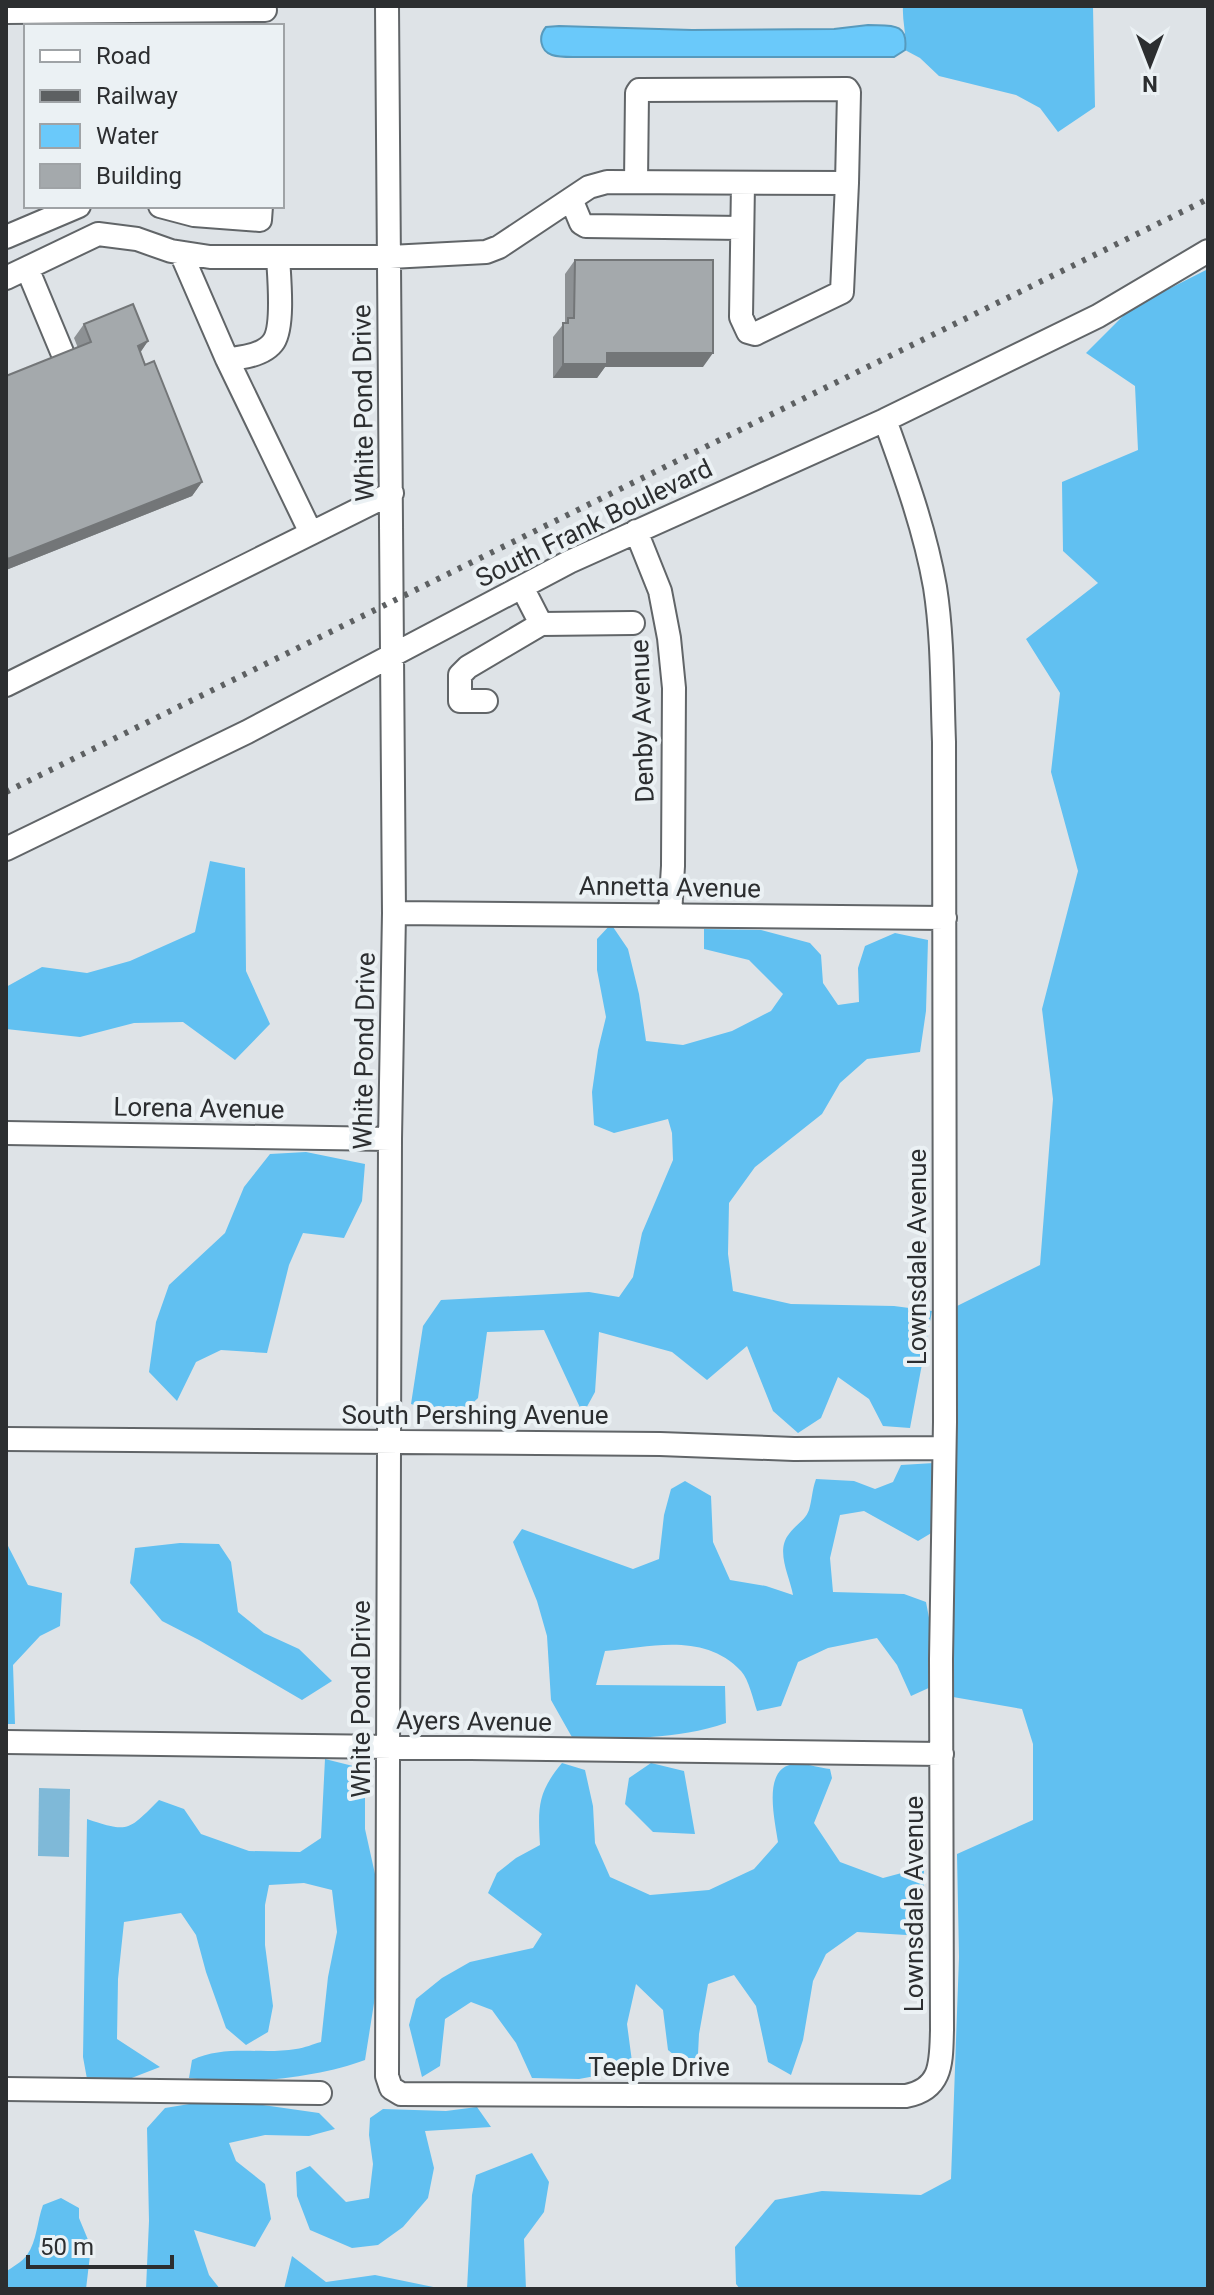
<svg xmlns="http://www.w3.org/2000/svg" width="1214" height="2295" viewBox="0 0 1214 2295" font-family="Roboto,sans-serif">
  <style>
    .green { fill: #7fb9d8 }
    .forest { fill: #61c0f1 }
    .water { fill: #6ac9fa; stroke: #579abd; stroke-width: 2 }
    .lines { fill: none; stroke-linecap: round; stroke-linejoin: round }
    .minor-casing { stroke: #616568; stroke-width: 26 }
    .minor { stroke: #fff; stroke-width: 22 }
    .rail { stroke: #5d6062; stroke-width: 6; stroke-dasharray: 4 8; stroke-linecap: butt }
    .wall { fill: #8d9194 }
    .shaded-wall { fill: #737678 }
    .building { fill: #a4a9ac; stroke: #737678; stroke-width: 2 }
    .labels { text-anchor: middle; stroke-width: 8; stroke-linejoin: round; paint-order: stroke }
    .street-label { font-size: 26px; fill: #2c2e30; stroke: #ebf1f4 }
  </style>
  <rect width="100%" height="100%" fill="#dee3e7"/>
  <path class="green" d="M39,1788L70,1789L69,1857L38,1856Z"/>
  <path class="forest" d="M903,6L1093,7L1095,107L1058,132L1040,108L1016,95L939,76L920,58L905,50C907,35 902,21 903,6Z
    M1208,269V2289H740L736,2284L735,2247L775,2200L822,2191L921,2195L951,2179L959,1957L957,1854L1033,1820V1744L1022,1709L953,1697V1308L1040,1265L1053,1099L1042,1009L1078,871L1051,772L1060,693L1026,639L1098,583L1063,551L1062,482L1138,450L1135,386L1086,353L1131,308Z
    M210,861L245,868L246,971L270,1024L235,1060L183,1022L134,1023L80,1037L6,1029V987L42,967L87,973L130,961L195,932Z
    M611,924L628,949L639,994L646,1041L683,1045L732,1031L771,1011L783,994L749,960L704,949V929L761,930L810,943L821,955L823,983L838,1005L859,1002L858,968L865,946L895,933L928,940L926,1011L920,1052L867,1059L840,1083L822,1114L755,1167L729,1203L728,1254L733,1291L791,1304L894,1306L932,1311L910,1428L883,1426L869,1399L838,1377L821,1418L798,1433L773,1411L747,1346L707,1380L672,1352L599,1332L595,1392L583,1414L544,1330L487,1332L478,1398L457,1418L411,1404L423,1326L441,1300L589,1292L619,1297L633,1277L642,1233L673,1160L672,1133L668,1119L614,1133L594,1125L592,1092L598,1050L606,1017L597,970V939Z
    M306,1152L365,1164L362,1201L344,1238L303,1233L289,1265L267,1353L221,1350L196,1362L177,1401L149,1372L156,1322L169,1285L225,1233L244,1187L270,1154Z
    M934,1463L933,1532L918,1541L864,1511L840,1515L830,1558L833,1592L904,1594L926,1602L936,1655L933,1686L911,1696L897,1665L877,1638L828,1648L798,1662L781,1706L757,1711C753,1699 749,1680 741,1671C704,1632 651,1647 605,1651L596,1685L725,1686L726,1723C677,1740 624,1738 573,1739L551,1700L547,1636L537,1601L513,1542L522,1529L633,1569L659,1559L664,1515L671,1489L685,1481L711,1496L713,1542L730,1580L766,1586L793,1595C790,1577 775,1551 789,1534C795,1525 805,1521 809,1510C812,1500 812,1490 816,1479L854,1481L875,1489L893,1482L901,1465Z
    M6,1542L28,1585L62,1593L60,1626L40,1636L13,1665L15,1724H6Z
    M180,1543L219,1544L231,1562L238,1612L264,1633L299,1649L332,1681L302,1700L199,1640L162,1621L130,1583L135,1548Z
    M325,1759L361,1768L365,1789V1829L375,1874L378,1919V1978L365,2060C317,2078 240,2086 189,2078L192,2060C226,2044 261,2055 296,2049C305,2048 313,2044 321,2042L328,1977L337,1932L332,1890L304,1883L269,1885L265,1905V1945L273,2006L268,2032L246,2045L226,2028L206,1972L196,1935L181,1913L124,1922L118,1979L117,2039L160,2067L129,2079H87L83,2057L87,1819C129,1833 128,1831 159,1800L184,1809L201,1834L249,1851L300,1852L321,1838Z
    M562,1763L585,1770L593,1806L595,1843L610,1877L650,1895L709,1890L754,1869L778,1842C775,1820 760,1762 799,1764C809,1764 820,1768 830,1769L832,1778L814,1823L840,1862L883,1878L924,1867L923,1936L857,1932L826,1954L813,1981L803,2040L791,2075L768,2062L756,2006L734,1975L708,1984L699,2034L697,2074L668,2050L663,2010L636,1984L627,2024L633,2069L579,2079L532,2078L516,2043L492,2010L471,2002L445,2019L440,2066L422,2077L409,2025L416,1999L442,1978L470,1962L533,1948L542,1934L488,1893L497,1873L516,1858L540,1845C538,1808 537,1793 562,1763Z
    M651,1763L684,1771L695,1834L653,1832L625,1804L629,1778Z
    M220,2099L319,2113L335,2129L309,2136L265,2135L229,2143L236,2161L265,2184L271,2219L255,2247L194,2230L209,2275L220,2289H146L149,2221L147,2128L165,2108Z
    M477,2107L491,2127L425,2131L434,2168L428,2198L403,2227L378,2245L352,2248L310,2230L297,2196L296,2172L310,2166L346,2202L369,2198L373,2164L369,2135L370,2118L383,2109L446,2111Z
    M532,2153L549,2182L544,2212L524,2239L526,2289H467L472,2195L476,2175Z
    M61,2198L79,2208V2218L91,2247L86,2289H6V2272C12,2267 22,2262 27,2255C37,2241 37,2221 43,2205Z
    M292,2256L326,2282L375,2275L443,2289H284Z"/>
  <path class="water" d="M868,25C889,26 909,21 905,50L894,57H573C566,57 558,57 552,55C540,51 538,36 546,27L559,26L692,30L834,29Z"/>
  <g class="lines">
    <g class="minor-casing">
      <path id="minor" d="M387,6L394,913L390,1139L387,2076L391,2088L401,2094L906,2096C943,2089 941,2061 942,2030L941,1659L945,1422L944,742C942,691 943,638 935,587C925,530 905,475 885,420
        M6,12L265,10
        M636,182L637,93L639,90L847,89L849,92L847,183
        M571,199L581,223L586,226L742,228
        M160,206L194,215L260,220L261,206
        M6,237L79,206
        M181,253L227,359C243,358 265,355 274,341C284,325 279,276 278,257
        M27,268L62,352
        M6,278L98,234L137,239L171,251L210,257H390L486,252L499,247L589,187L607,182L847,183L842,292L755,334L748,332L741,317L743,183
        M227,359L311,533
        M636,531L660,591L669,638L674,688L673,866L670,914
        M522,587L541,624
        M6,685L392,493
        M486,701H460V675L468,667L541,624L633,623
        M6,849L247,732L569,562L885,420L1098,316L1208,251
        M394,913L945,918
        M6,1133L390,1139
        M6,1439L660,1444L794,1449L943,1448
        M6,1742L942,1754
        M6,2089L320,2093"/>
    </g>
    <use href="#minor" class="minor"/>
    <path class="rail" d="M6,792L1208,199"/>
  </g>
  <path class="wall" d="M575,260L703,367H605L597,378H553V337L565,322V274Z
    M84,324L148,341L140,352L202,482L192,496L6,570V376L78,348L74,338Z"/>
  <path class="shaded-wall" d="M148,341L138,356V346Z
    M607,353H713L703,367H605L597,378H553L563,364Z
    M202,482L192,496L6,570V562L8,559Z"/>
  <path class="building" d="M575,260H713V353H607V364H563V323H568V318H574Z
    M133,304L148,341L138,346L145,365L154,361L202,482L8,559L6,554V376L91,342L84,324Z"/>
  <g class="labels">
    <g class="street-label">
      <text transform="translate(363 403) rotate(-91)" y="9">White Pond Drive</text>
      <text transform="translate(594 523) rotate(-26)" y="9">South Frank Boulevard</text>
      <text transform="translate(642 721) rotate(-92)" y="9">Denby Avenue</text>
      <text transform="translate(670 887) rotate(1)" y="9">Annetta Avenue</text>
      <text transform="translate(364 1051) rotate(-89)" y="9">White Pond Drive</text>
      <text transform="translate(199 1108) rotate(1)" y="9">Lorena Avenue</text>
      <text transform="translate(917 1257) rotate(-90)" y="9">Lownsdale Avenue</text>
      <text x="475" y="1424">South Pershing Avenue</text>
      <text transform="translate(361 1699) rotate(-90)" y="9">White Pond Drive</text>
      <text transform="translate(474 1721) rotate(1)" y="9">Ayers Avenue</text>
      <text transform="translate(914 1904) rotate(-90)" y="9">Lownsdale Avenue</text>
      <text x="659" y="2076">Teeple Drive</text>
    </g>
  </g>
  <rect width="1214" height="2295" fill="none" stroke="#2c2e30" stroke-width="16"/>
  <rect x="24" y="24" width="260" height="184" fill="#ebf1f4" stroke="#9fa3a6" stroke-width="2"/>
  <rect x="40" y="50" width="40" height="12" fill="#ffffff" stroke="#9fa3a6" stroke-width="2"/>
  <text x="96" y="64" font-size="24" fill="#2c2e30">Road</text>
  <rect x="40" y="90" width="40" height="12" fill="#5d6062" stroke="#9fa3a6" stroke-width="2"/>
  <text x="96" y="104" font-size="24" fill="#2c2e30">Railway</text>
  <rect x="40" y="124" width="40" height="24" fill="#6ac9fa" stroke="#9fa3a6" stroke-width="2"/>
  <text x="96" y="144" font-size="24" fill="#2c2e30">Water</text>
  <rect x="40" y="164" width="40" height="24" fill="#a4a9ac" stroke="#9fa3a6" stroke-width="2"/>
  <text x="96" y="184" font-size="24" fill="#2c2e30">Building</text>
  <g transform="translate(1150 64) rotate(180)" stroke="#ebf1f4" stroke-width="6" paint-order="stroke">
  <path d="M0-6L14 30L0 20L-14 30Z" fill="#2c2e30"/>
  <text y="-12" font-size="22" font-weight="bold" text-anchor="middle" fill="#2c2e30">N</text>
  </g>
  <path d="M28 2255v12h144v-12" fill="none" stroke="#2c2e30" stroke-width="4"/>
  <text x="40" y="2255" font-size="24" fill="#2c2e30" stroke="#ebf1f4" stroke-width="6" paint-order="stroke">50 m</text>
</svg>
